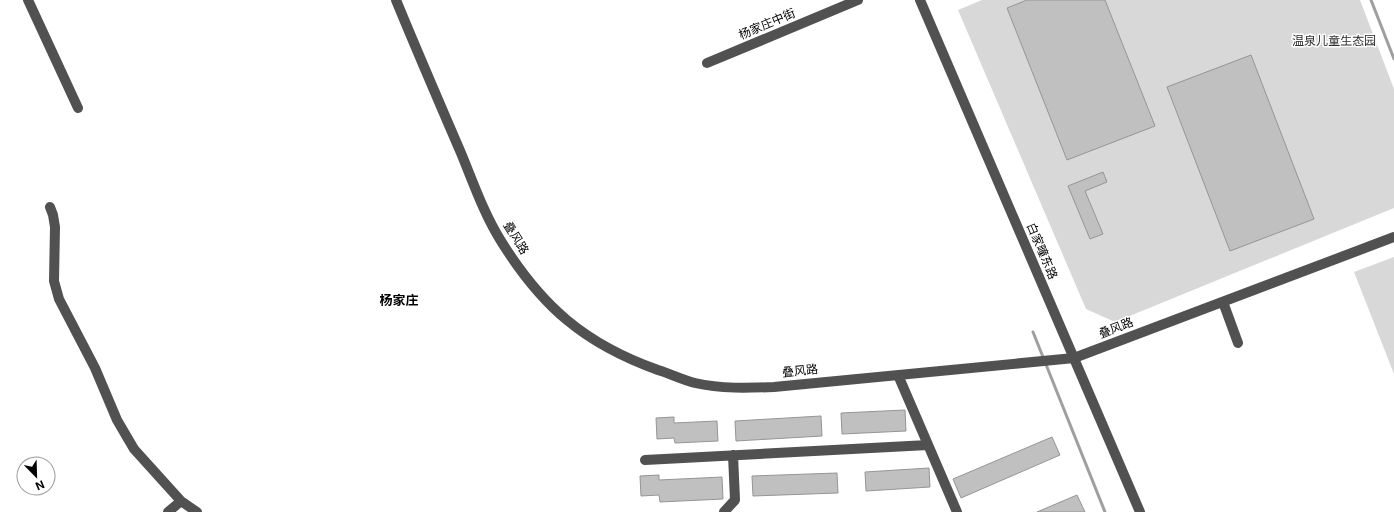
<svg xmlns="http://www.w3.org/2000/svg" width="1394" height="512" viewBox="0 0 1394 512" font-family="Inter,'Noto Sans SC',sans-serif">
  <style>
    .green { fill: #d8d8d8 }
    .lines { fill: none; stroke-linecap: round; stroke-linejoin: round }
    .stream { stroke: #9f9f9f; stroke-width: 3 }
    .building { fill: #c0c0c0; stroke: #959595 }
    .minor { stroke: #515151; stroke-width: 10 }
    .labels { text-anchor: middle; stroke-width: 3; stroke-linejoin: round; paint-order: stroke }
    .street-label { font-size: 12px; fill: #000; stroke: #fff }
    .park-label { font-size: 12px; fill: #2f2f2f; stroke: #fff }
    .neighbourhood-label { font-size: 13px; font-weight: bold; fill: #000; stroke: #fff }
  </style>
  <rect width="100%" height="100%" fill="#fff"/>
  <path class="green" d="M982,0H1360L1394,89V208L1115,322L1086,309L958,10Z
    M1394,257V374L1354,272Z"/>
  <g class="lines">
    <path class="stream" d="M1371,0L1394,59
      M1033,332L1105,512"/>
  </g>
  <path class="building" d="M1027,0H1105L1155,126L1067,160L1007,8Z
    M1251,55L1314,219L1230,251L1167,87Z
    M1103,172L1107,182L1085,191L1103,234L1090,239L1068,186Z
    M905,410L906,431L842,434L841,413Z
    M821,416L822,436L736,441L735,421Z
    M674,417V423L717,421L718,441L675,443L674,438L657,439L656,418Z
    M1052,437L1060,455L961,498L953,479Z
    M929,468L930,487L866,491L865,472Z
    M837,473L838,493L753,496L752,476Z
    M659,475V480L722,477L723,499L660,502L659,495L641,496L640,476Z
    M1077,495L1085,512H1037Z"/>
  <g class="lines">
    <path class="minor" d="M28,0L78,108
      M396,0C417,51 439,102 461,153C473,182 484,214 501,241C542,307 585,344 658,370C671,374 683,380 695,383C721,389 748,388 774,387L1074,358L1394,237
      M920,0L1140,512
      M707,63L858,0
      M50,207L53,215L55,227L54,281L59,299L95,368L117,420L134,449L181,501L168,512
      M1223,302L1238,343
      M898,375L957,512
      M645,460L928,445
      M181,501L197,512
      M724,512L735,500L733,455"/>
  </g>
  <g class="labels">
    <g class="street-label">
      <text transform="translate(767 24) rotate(-23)" y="4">杨家庄中街</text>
      <text transform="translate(516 238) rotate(58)" y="4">叠风路</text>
      <text transform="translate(1042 251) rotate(67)" y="4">白家疃东路</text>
      <text transform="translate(1116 328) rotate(-21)" y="4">叠风路</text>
      <text transform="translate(800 371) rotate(-6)" y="4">叠风路</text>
    </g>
    <g class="park-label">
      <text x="1334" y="45">温泉儿童生态园</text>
    </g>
    <g class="neighbourhood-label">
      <text x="399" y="305">杨家庄</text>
    </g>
  </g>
  <g transform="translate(36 476) rotate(157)"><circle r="19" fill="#ffffff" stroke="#999999"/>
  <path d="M0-3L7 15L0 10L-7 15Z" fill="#000000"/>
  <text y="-6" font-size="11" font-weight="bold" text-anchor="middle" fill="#000000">N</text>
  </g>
</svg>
